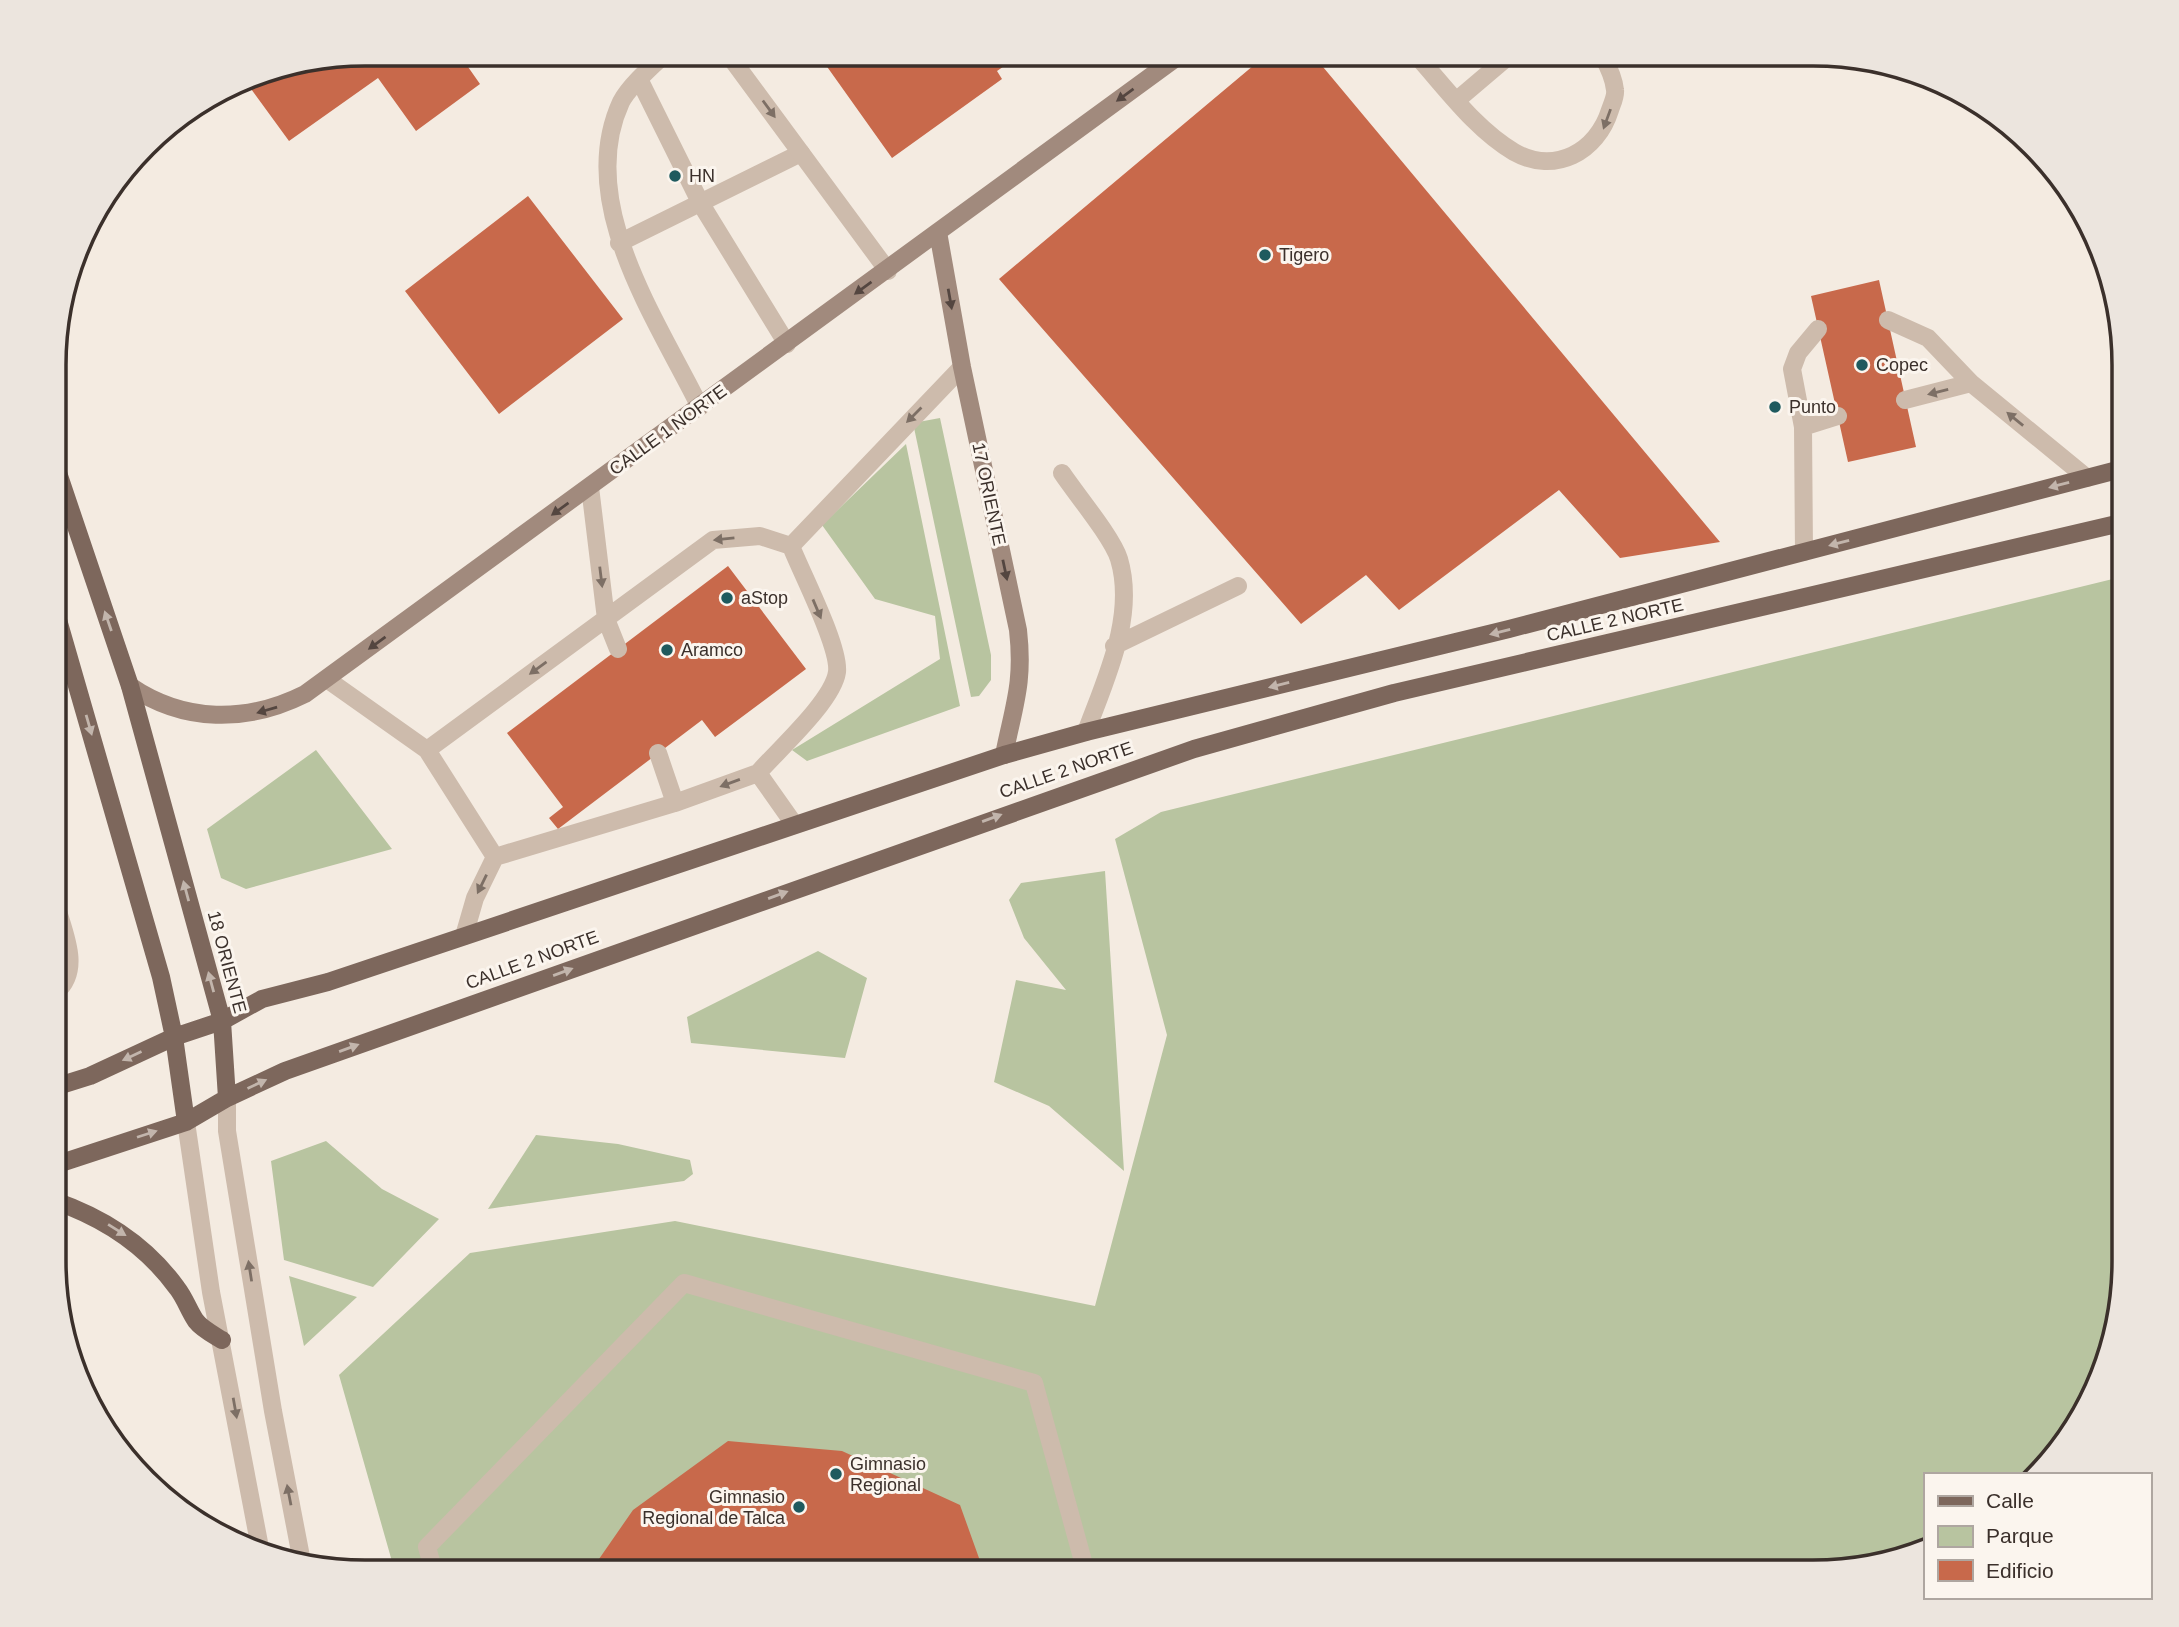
<svg xmlns="http://www.w3.org/2000/svg" width="2179" height="1627" viewBox="0 0 2179 1627" font-family="Arial,sans-serif">
  <style>
    .green { fill: #b8c4a0 }
    .building { fill: #c8694b }
    .lines { fill: none; stroke-linecap: round; stroke-linejoin: round }
    .service { stroke: #cdbbac; stroke-width: 18 }
    .minor { stroke: #cdbbac; stroke-width: 18 }
    .tertiary { stroke: #cdbbac; stroke-width: 18 }
    .secondary { stroke: #a18a7d; stroke-width: 18 }
    .primary { stroke: #7d675c; stroke-width: 18 }
    .oneway { fill: #544640 }
    .oneway2 { fill: #7d6f65 }
    .oneway3 { fill: #c2b5ac }
    .poi-dot { fill: #1f5a5e; stroke: #fbf5ee; stroke-width: 2.5 }
    .labels { text-anchor: middle; stroke-width: 6; stroke-linejoin: round; paint-order: stroke }
    .poi-label { font-size: 18px; fill: #3b302b; stroke: #fbf5ee; text-anchor: start }
    .street-label { font-size: 18px; fill: #3b302b; stroke: #fbf5ee }
    .rim { fill: none; stroke: #3b302b; stroke-width: 3.5 }
  </style>
  <rect width="100%" height="100%" fill="#f4ebe1"/>
  <path class="green" d="M940,418L991,655V680L979,696L971,697L913,423Z
    M906,444L960,706L807,761L792,750L940,659L935,616L875,599L822,525Z
    M2125,576L2124,1282L2101,1381L2048,1466L2037,1475H1925V1547L1814,1573L395,1572L339,1375L470,1253L675,1221L1095,1306L1167,1035L1115,839L1161,812Z
    M316,750L392,849L246,889L221,878L207,829Z
    M1105,871L1124,1171L1049,1106L994,1082L1016,980L1066,990L1024,938L1009,900L1021,883Z
    M818,951L867,978L845,1058L691,1043L687,1017Z
    M536,1135L618,1144L690,1160L693,1174L684,1181L488,1209Z
    M326,1141L382,1189L439,1219L373,1287L284,1260L271,1161Z
    M289,1276L357,1297L304,1346Z"/>
  <path class="building" d="M365,54H459L480,84L416,131L378,78L289,141L246,82L265,71Z
    M818,54L984,55H1020L997,71L1002,79L892,158Z
    M1266,55H1313L1720,542L1620,558L1559,490L1399,610L1366,575L1301,624L999,279Z
    M528,196L623,319L499,414L405,291Z
    M1879,280L1916,447L1848,462L1811,296Z
    M728,566L806,669L715,737L702,720L558,829L549,818L563,807L507,733Z
    M728,1441L842,1451L960,1505L984,1572H590L633,1510Z"/>
  <g class="lines">
    <path class="service" d="M665,54C652,66 629,86 621,102C575,202 656,318 700,407
      M1416,55C1446,88 1475,129 1514,152C1555,175 1597,152 1610,110C1612,104 1616,96 1615,90C1614,79 1607,64 1602,55
      M640,81L701,204L787,344
      M1457,100L1510,55
      M619,243L801,153
      M1888,320L1928,338L1971,383L2087,478
      M1905,400L1971,383
      M1803,427L1838,416
      M1062,473C1076,494 1112,537 1119,559C1136,616 1106,678 1086,732
      M590,487L606,619L618,649
      M791,546L962,367
      M1804,552L1803,427L1792,369L1798,353L1818,329
      M1114,646L1238,586
      M328,680L427,750L495,857
      M427,750L713,540L760,536L791,546
      M658,753L675,803
      M758,773C778,750 833,701 837,672C840,647 801,572 791,546
      M464,936L475,898L495,857L675,803L758,773L794,824
      M434,1572L427,1547L684,1283L1034,1383L1086,1572"/>
    <path class="minor" d="M728,54L888,271
      M56,992C82,970 64,933 56,905"/>
    <path class="tertiary" d="M227,1098V1131L273,1411L302,1562
      M186,1122L211,1292L261,1553"/>
    <path class="secondary" d="M938,232L962,367L1018,630C1024,683 1014,705 1004,755
      M130,686C184,723 247,723 305,694L1180,55"/>
    <path class="primary" d="M57,470L130,686L222,1021L227,1098
      M56,613L161,977L174,1037L186,1122
      M55,1087L90,1076L174,1037L222,1021L262,999L328,982L1004,755L1086,732L1509,629L2125,468
      M55,1165L186,1122L227,1098L285,1071L1194,749L1394,693L2125,522
      M55,1201C104,1218 146,1245 177,1288C185,1298 189,1311 196,1321C202,1329 214,1335 222,1340"/>
  </g>
  <defs><path id="oneway-solid" d="M-6-.8H1V-3.2L6.5 0L1 3.2V.8H-6Z" transform="scale(1.75)"/></defs>
  <g class="oneway">
    <use href="#oneway-solid" transform="translate(1125 95) rotate(144)"/>
    <use href="#oneway-solid" transform="translate(863 288) rotate(144)"/>
    <use href="#oneway-solid" transform="translate(950 299) rotate(80)"/>
    <use href="#oneway-solid" transform="translate(560 509) rotate(144)"/>
    <use href="#oneway-solid" transform="translate(1005 570) rotate(78)"/>
    <use href="#oneway-solid" transform="translate(377 643) rotate(144)"/>
    <use href="#oneway-solid" transform="translate(267 710) rotate(164)"/>
  </g>
  <g class="oneway2">
    <use href="#oneway-solid" transform="translate(769 109) rotate(54)"/>
    <use href="#oneway-solid" transform="translate(1607 119) rotate(110)"/>
    <use href="#oneway-solid" transform="translate(1938 392) rotate(166)"/>
    <use href="#oneway-solid" transform="translate(914 415) rotate(135)"/>
    <use href="#oneway-solid" transform="translate(2015 419) rotate(-141)"/>
    <use href="#oneway-solid" transform="translate(724 539) rotate(174)"/>
    <use href="#oneway-solid" transform="translate(601 577) rotate(83)"/>
    <use href="#oneway-solid" transform="translate(817 609) rotate(67)"/>
    <use href="#oneway-solid" transform="translate(538 668) rotate(144)"/>
    <use href="#oneway-solid" transform="translate(730 783) rotate(160)"/>
    <use href="#oneway-solid" transform="translate(482 884) rotate(116)"/>
    <use href="#oneway-solid" transform="translate(250 1271) rotate(-99)"/>
    <use href="#oneway-solid" transform="translate(235 1408) rotate(80)"/>
    <use href="#oneway-solid" transform="translate(289 1495) rotate(-101)"/>
  </g>
  <g class="oneway3">
    <use href="#oneway-solid" transform="translate(2059 485) rotate(165)"/>
    <use href="#oneway-solid" transform="translate(1839 543) rotate(165)"/>
    <use href="#oneway-solid" transform="translate(108 621) rotate(-109)"/>
    <use href="#oneway-solid" transform="translate(1500 632) rotate(166)"/>
    <use href="#oneway-solid" transform="translate(1279 685) rotate(166)"/>
    <use href="#oneway-solid" transform="translate(89 725) rotate(74)"/>
    <use href="#oneway-solid" transform="translate(992 818) rotate(-20)"/>
    <use href="#oneway-solid" transform="translate(186 891) rotate(-105)"/>
    <use href="#oneway-solid" transform="translate(778 895) rotate(-20)"/>
    <use href="#oneway-solid" transform="translate(563 972) rotate(-20)"/>
    <use href="#oneway-solid" transform="translate(211 982) rotate(-105)"/>
    <use href="#oneway-solid" transform="translate(349 1048) rotate(-20)"/>
    <use href="#oneway-solid" transform="translate(132 1056) rotate(155)"/>
    <use href="#oneway-solid" transform="translate(257 1084) rotate(-25)"/>
    <use href="#oneway-solid" transform="translate(147 1134) rotate(-18)"/>
    <use href="#oneway-solid" transform="translate(117 1230) rotate(32)"/>
  </g>
  <g class="poi-dot">
    <circle cx="675" cy="176" r="7"/>
    <circle cx="1265" cy="255" r="7"/>
    <circle cx="1862" cy="365" r="7"/>
    <circle cx="1775" cy="407" r="7"/>
    <circle cx="727" cy="598" r="7"/>
    <circle cx="667" cy="650" r="7"/>
    <circle cx="836" cy="1474" r="7"/>
    <circle cx="799" cy="1507" r="7"/>
  </g>
  <g class="labels">
    <g class="poi-label">
      <text x="689" y="182">HN</text>
      <text x="1279" y="261">Tigero</text>
      <text x="1876" y="371">Copec</text>
      <text x="1789" y="413">Punto</text>
      <text x="741" y="604">aStop</text>
      <text x="681" y="656">Aramco</text>
      <text x="850" y="1470">Gimnasio<tspan x="850" dy="21">Regional</tspan></text>
      <text x="785" y="1503" text-anchor="end">Gimnasio<tspan x="785" dy="21">Regional de Talca</tspan></text>
    </g>
    <g class="street-label">
      <text transform="translate(668 430) rotate(-36)" y="6">CALLE 1 NORTE</text>
      <text transform="translate(989 494) rotate(78)" y="6">17 ORIENTE</text>
      <text transform="translate(1615 620) rotate(-13)" y="6">CALLE 2 NORTE</text>
      <text transform="translate(1066 770) rotate(-19)" y="6">CALLE 2 NORTE</text>
      <text transform="translate(532 960) rotate(-20)" y="6">CALLE 2 NORTE</text>
      <text transform="translate(227 962) rotate(75)" y="6">18 ORIENTE</text>
    </g>
  </g>
  <path d="M0 0H2179V1627H0ZM365 66H1813A299 299 0 0 1 2112 365V1261A299 299 0 0 1 1813 1560H365A299 299 0 0 1 66 1261V365A299 299 0 0 1 365 66Z" fill="#ece5de" fill-rule="evenodd"/>
  <path class="rim" d="M365 66H1813A299 299 0 0 1 2112 365V1261A299 299 0 0 1 1813 1560H365A299 299 0 0 1 66 1261V365A299 299 0 0 1 365 66Z"/>
  <rect x="1924" y="1473" width="228" height="126" fill="#fbf5ee" stroke="#aea6a0" stroke-width="2"/>
  <rect x="1938" y="1496" width="35" height="10" fill="#7d675c" stroke="#aea6a0" stroke-width="2"/>
  <text x="1986" y="1508" font-size="21" fill="#3b302b">Calle</text>
  <rect x="1938" y="1526" width="35" height="21" fill="#b8c4a0" stroke="#aea6a0" stroke-width="2"/>
  <text x="1986" y="1543" font-size="21" fill="#3b302b">Parque</text>
  <rect x="1938" y="1560" width="35" height="21" fill="#c8694b" stroke="#aea6a0" stroke-width="2"/>
  <text x="1986" y="1578" font-size="21" fill="#3b302b">Edificio</text>
</svg>
